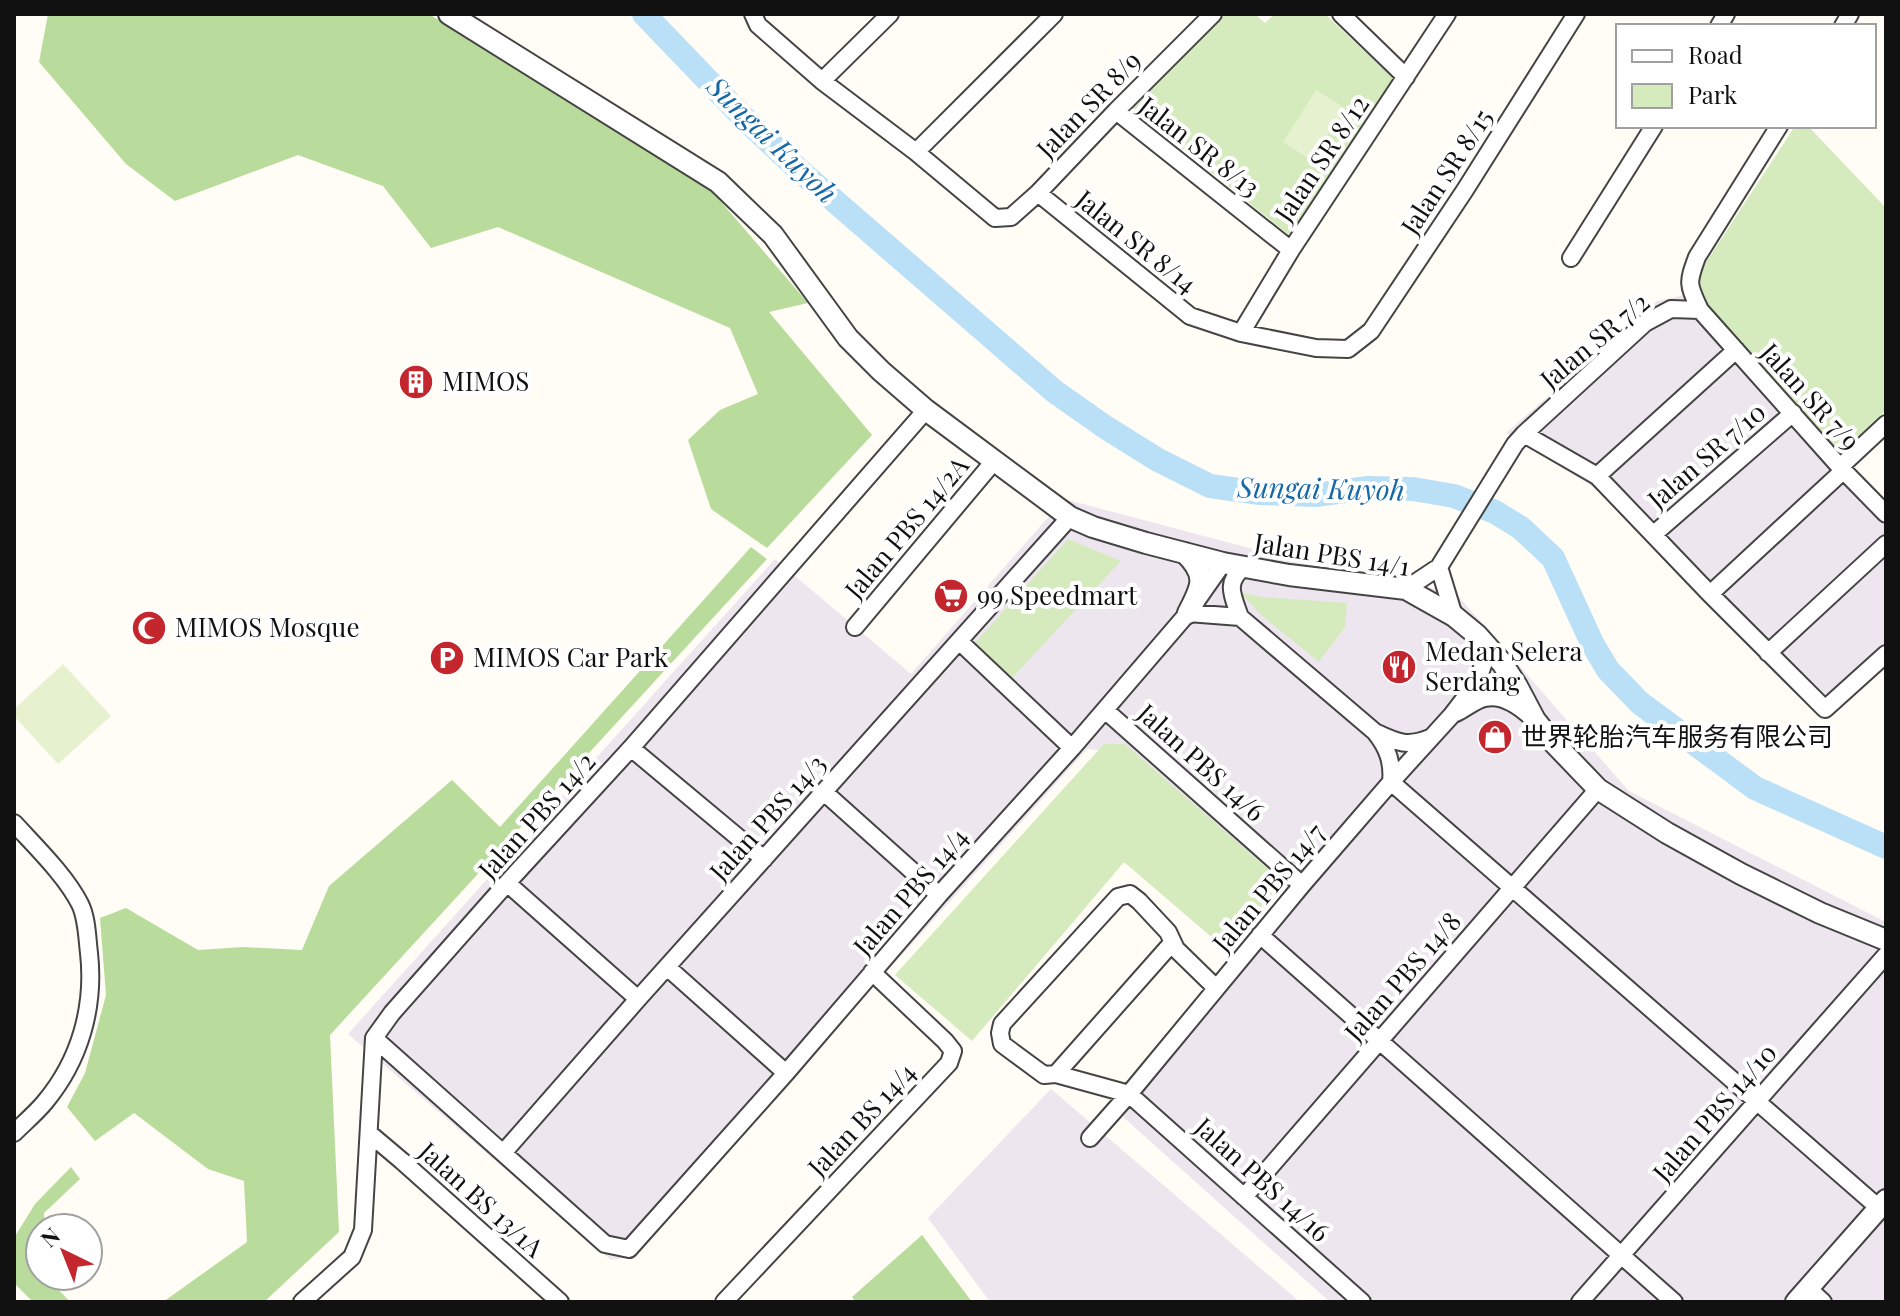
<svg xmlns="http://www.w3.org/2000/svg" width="1900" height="1316" viewBox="0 0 1900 1316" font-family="'Playfair Display','Noto Sans SC',serif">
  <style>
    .industrial { fill: #eee6ef }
    .green { fill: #d5ebbd }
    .forest { fill: #b9dc9c }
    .pitch { fill: #e6f2cf }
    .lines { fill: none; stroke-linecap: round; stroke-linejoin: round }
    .river { stroke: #b9e0f7; stroke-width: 24 }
    .minor-casing { stroke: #444; stroke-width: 20 }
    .tertiary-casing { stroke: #444; stroke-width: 24 }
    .minor { stroke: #fff; stroke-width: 16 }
    .tertiary { stroke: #fff; stroke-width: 20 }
    .labels { text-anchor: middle; stroke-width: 8; stroke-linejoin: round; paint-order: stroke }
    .street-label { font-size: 26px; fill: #111; stroke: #fff }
    .poi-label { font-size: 26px; fill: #111; stroke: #fff; text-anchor: start }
    .water-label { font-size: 28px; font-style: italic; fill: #1768a6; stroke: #fff }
  </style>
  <rect width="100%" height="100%" fill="#fffdf5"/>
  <path class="industrial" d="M1689,294L1886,506V660L1822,720L1598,490L1506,433L1657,301Z
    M1064,499L1401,588H1451L1629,791L1886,922V1302H1330L1114,1109L1289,887L1125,752L1087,749L630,1257L611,1260L348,1034L775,559L911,674Z
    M1051,1089L1300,1302H990L928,1218Z"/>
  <path class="green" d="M1225,14H1255L1265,23L1275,14H1325L1394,79L1289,235L1132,109Z
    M1795,126H1808L1886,208V410L1840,453L1704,301L1697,276Z
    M1068,539L1121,561L1011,679L974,644Z
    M1240,592L1262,597L1347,603L1345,627L1319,662L1260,614Z
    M1104,744H1125L1275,875L1274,897L1230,953L1124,862L972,1041L895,975Z"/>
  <path class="forest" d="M48,14H429L710,189L808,303L769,312L872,435L767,548L711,509L688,440L720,410L758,394L730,328L498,227L431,248L383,186L298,155L175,201L126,164L39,62Z
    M751,547L767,559L330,1035L339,1232L264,1302H163L247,1242L244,1181L208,1169L134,1113L95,1141L67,1107L85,1073L106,995L100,918L126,908L198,950L243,947L302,950L329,886L452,780L500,827Z
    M71,1167L80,1179L44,1213L45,1228H40V1235L25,1252L40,1269V1276H46L70,1302H33L14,1283V1238L35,1204Z
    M922,1235L972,1302H856L852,1297Z"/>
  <path class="pitch" d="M1316,90L1345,108L1311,160L1283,142Z
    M63,664L111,716L58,764L14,716V709Z"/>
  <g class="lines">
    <path class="river" d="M644,14L741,115L800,171L1054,391L1105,427L1158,460L1210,486L1260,493L1315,495L1368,488L1413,489L1454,496L1495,512L1521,528L1553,558L1592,643L1608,670L1640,703L1755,788L1886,847"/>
    <g class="minor-casing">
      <path id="minor" d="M753,14L758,25L822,81L916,152L995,218L1011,217L1038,193L1116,111L1213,14
        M1341,14L1406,77
        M1719,26L1726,14
        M1843,26L1850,14
        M822,81L890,14
        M1116,111L1291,250
        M1779,126L1697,257C1687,284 1688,284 1700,310L1840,467L1886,514
        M916,152L1054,14
        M1038,193L1190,316L1241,333L1316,348L1348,349L1371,331L1465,190L1576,14
        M1571,258L1654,126
        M1241,333L1291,250L1447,14
        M1524,434L1597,476L1710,594L1825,709L1886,654
        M1840,467L1886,424
        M1597,476L1736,350
        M1654,534L1793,413
        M1244,567C1224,583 1233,596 1240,617L1375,732C1388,748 1393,763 1391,782
        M1439,567L1454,616
        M1406,589L1439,567L1515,444L1524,434L1645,323L1671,309L1700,310
        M1710,594L1844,470
        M1188,613L1240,617
        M855,627L995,460
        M959,641L1072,748
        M1768,653L1886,544
        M1105,710L1302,885
        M1456,713C1465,709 1475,700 1485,698C1502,694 1519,706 1531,717
        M1377,733C1398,743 1408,747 1430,738
        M631,748L764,859
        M1391,782L1879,1208
        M824,792L939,895
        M14,823C35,846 66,876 80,904C87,918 87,937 89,953C95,1007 80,1060 45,1102C36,1113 24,1123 14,1133
        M507,883L638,999
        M1260,935L1674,1302
        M667,967L786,1073
        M1216,988L1176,949L1168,932L1139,901L1130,894L1118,897L1002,1024L1000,1033L1002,1044L1044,1075L1056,1074L1129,1094L1362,1302
        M374,1038L605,1244L629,1249L786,1073L939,895L1072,748L1188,613L1223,563
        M1056,1074L1172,943
        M370,1134L402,1161L560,1302
        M1090,1138L1129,1094L1302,885L1391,782L1451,716L1477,682L1484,662L1477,636
        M503,1153L638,999L1070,517
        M1244,1197L1598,789
        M1808,1288L1823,1302
        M302,1302L352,1257L363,1230L374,1038L392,1013L507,883L631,748L926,410
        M724,1302L949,1063L953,1051L945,1041L872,972
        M1580,1302L1886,955"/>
    </g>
    <g class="tertiary-casing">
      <path id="tertiary" d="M449,14L718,182L773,235L848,338L881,371L926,410L1070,517L1093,527L1146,543L1223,563L1289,575L1406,589L1454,616L1477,635L1502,663L1517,686L1535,720L1550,739L1598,789L1667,833L1741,874L1820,913L1886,940
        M1185,553C1208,576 1202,586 1188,613
        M1796,1302L1886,1200"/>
    </g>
    <use href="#minor" class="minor"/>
    <use href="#tertiary" class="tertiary"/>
  </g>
  <defs>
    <g id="building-disc" transform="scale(1.8)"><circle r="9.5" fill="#c4262e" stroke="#fff"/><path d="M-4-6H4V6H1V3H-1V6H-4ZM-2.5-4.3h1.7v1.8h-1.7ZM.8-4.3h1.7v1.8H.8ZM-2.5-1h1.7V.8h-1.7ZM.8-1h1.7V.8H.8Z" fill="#fff"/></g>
    <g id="supermarket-disc" transform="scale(1.8)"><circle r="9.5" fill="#c4262e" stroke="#fff"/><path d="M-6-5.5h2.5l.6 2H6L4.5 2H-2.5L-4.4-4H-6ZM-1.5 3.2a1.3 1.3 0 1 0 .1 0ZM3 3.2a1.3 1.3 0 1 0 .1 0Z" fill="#fff"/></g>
    <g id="mosque-disc" transform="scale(1.8)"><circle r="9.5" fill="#c4262e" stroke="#fff"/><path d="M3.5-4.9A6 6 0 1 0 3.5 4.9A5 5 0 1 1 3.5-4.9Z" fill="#fff"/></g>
    <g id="parking-disc" transform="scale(1.8)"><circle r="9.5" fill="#c4262e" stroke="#fff"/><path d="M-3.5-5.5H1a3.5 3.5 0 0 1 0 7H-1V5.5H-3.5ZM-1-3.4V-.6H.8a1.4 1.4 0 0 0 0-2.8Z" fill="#fff"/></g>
    <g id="restaurant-disc" transform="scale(1.8)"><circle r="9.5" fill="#c4262e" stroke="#fff"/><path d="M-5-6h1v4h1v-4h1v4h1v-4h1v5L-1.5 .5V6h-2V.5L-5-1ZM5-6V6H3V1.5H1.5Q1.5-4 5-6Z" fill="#fff"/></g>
    <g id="shop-disc" transform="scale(1.8)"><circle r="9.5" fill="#c4262e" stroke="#fff"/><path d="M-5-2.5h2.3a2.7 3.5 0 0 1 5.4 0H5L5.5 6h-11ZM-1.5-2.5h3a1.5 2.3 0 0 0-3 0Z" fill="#fff"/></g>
  </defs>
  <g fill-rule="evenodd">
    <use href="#building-disc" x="416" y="382"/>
    <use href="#supermarket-disc" x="951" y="596"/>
    <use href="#mosque-disc" x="149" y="628"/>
    <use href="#parking-disc" x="447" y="658"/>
    <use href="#restaurant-disc" x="1399" y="667"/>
    <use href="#shop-disc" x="1495" y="737"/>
  </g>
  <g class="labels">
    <g class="street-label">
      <text transform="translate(1089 105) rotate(-46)" y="9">Jalan SR 8/9</text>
      <text transform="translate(1199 147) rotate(38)" y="9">Jalan SR 8/13</text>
      <text transform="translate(1322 159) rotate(-56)" y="9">Jalan SR 8/12</text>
      <text transform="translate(1447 172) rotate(-57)" y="9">Jalan SR 8/15</text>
      <text transform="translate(1136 242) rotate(39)" y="9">Jalan SR 8/14</text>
      <text transform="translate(1595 341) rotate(-40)" y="9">Jalan SR 7/2</text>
      <text transform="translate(1810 397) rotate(48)" y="9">Jalan SR 7/9</text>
      <text transform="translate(1707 456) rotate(-41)" y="9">Jalan SR 7/10</text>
      <text transform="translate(907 528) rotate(-50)" y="9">Jalan PBS 14/2A</text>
      <text transform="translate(1332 555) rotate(9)" y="9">Jalan PBS 14/1</text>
      <text transform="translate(1201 763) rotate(42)" y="9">Jalan PBS 14/6</text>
      <text transform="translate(537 816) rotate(-48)" y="9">Jalan PBS 14/2</text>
      <text transform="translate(768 818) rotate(-48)" y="9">Jalan PBS 14/3</text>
      <text transform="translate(1269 888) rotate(-50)" y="9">Jalan PBS 14/7</text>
      <text transform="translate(911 892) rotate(-49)" y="9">Jalan PBS 14/4</text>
      <text transform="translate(1403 977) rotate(-49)" y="9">Jalan PBS 14/8</text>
      <text transform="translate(1715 1113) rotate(-49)" y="9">Jalan PBS 14/10</text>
      <text transform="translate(862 1120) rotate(-47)" y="9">Jalan BS 14/4</text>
      <text transform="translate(1262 1180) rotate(42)" y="9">Jalan PBS 14/16</text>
      <text transform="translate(481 1200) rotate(42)" y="9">Jalan BS 13/1A</text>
    </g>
    <g class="poi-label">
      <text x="442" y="391">MIMOS</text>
      <text x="977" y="605">99 Speedmart</text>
      <text x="175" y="637">MIMOS Mosque</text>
      <text x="1425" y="661">Medan Selera<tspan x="1425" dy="30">Serdang</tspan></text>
      <text x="473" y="667">MIMOS Car Park</text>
      <text x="1521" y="746">世界轮胎汽车服务有限公司</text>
    </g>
    <g class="water-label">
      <text transform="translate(772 140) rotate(44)" y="10">Sungai Kuyoh</text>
      <text transform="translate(1321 489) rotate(1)" y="10">Sungai Kuyoh</text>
    </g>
  </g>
  <rect width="1900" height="1316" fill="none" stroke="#111111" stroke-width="32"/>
  <rect x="1616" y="24" width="260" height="104" fill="#ffffff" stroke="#a0a0a0" stroke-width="2"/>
  <rect x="1632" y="50" width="40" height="12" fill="#ffffff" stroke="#a0a0a0" stroke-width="2"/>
  <text x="1688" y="64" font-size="24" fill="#111111">Road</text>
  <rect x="1632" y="84" width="40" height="24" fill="#d5ebbd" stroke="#a0a0a0" stroke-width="2"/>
  <text x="1688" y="104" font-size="24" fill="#111111">Park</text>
  <g transform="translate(64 1252) rotate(317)"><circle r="38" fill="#ffffff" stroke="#a0a0a0" stroke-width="2"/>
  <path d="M0-6L14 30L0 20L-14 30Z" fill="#c4262e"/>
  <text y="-12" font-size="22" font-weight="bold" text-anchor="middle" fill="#111111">N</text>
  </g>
</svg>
